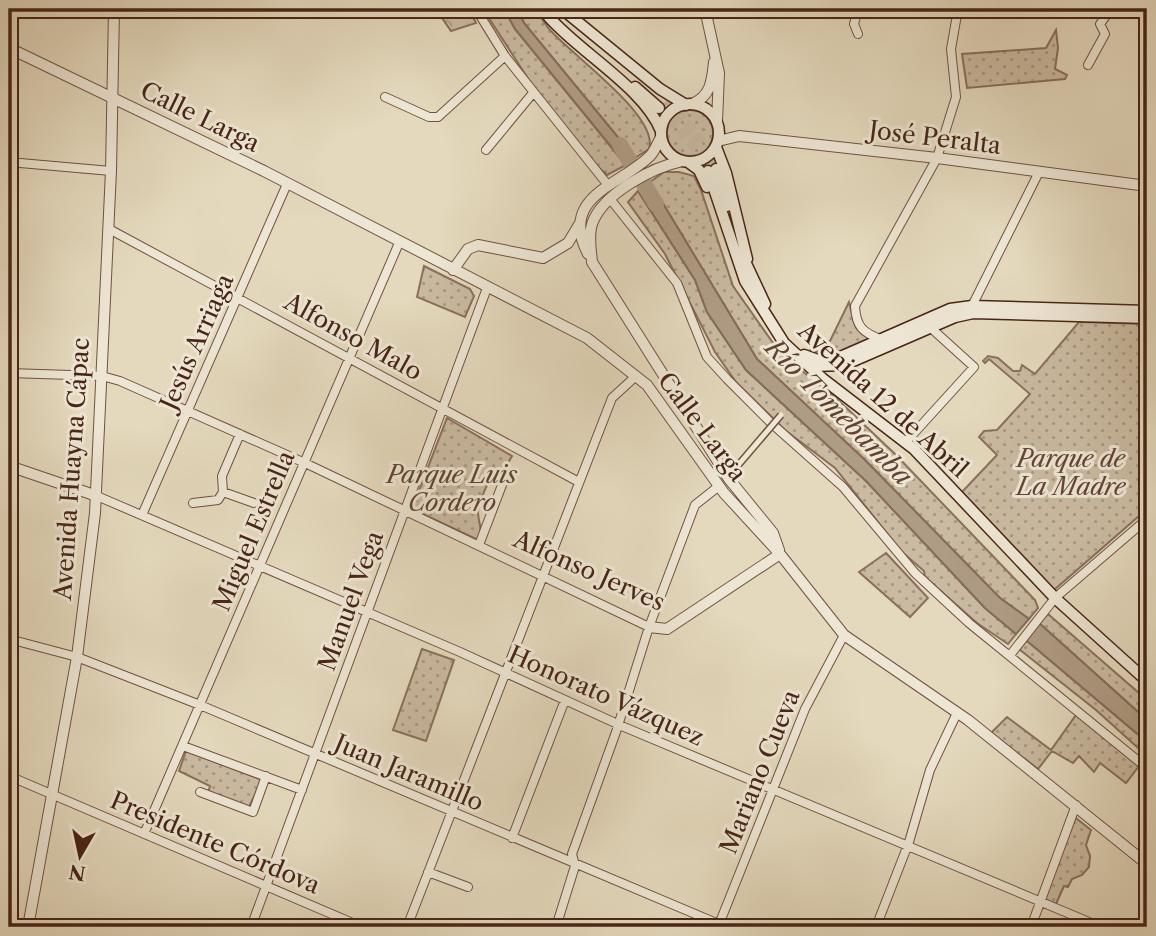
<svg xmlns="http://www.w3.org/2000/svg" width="1156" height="936" viewBox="0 0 1156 936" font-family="'Libre Caslon Text',serif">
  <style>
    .green { fill: url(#green-dots); stroke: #8a705c; stroke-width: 2 }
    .forest { fill: url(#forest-crowns); stroke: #8a705c; stroke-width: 2 }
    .water { fill: #af9c85; stroke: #866c59; stroke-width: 2 }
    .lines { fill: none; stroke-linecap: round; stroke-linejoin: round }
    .river { stroke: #af9c85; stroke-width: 16 }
    .secondary-tunnel { stroke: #c5b59c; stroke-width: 10; stroke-dasharray: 10 5; stroke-linecap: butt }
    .minor-casing { stroke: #705240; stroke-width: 10 }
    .tertiary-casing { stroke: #705240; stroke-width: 12 }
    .secondary-casing { stroke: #492517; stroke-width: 13 }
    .minor { stroke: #ede6d4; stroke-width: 8 }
    .tertiary { stroke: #ede6d4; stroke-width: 10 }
    .secondary { stroke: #ede6d4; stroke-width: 10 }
    .pedestrian-bridge-casing { stroke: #705240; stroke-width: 8; stroke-linecap: butt }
    .pedestrian-bridge { stroke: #ede6d4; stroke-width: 5 }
    .labels { text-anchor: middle; stroke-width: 6; stroke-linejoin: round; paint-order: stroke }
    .street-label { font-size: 24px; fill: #492517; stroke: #ede6d4 }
    .park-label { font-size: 24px; font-style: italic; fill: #634333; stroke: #ede6d4 }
    .water-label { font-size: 26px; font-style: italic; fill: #624332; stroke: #ede6d4 }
  </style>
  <defs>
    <pattern id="green-dots" width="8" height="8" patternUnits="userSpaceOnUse" patternTransform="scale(1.75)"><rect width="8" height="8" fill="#cabaa1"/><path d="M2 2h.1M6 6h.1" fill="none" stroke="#a69782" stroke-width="1.8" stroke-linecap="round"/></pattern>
    <pattern id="forest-crowns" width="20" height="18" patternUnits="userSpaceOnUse" patternTransform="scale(1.75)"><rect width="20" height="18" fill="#cabaa1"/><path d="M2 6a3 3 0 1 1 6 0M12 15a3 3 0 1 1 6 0" fill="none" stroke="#a69782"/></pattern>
  </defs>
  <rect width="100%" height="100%" fill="#e4d9bd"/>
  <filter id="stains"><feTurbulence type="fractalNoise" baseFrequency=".00286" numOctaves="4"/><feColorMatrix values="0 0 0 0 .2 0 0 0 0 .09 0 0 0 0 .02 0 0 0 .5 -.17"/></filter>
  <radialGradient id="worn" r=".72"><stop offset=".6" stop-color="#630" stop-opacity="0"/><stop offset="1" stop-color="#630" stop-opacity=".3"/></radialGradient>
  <path class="green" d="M483,9H504L515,29L626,165L607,175L595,164L531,83Z
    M517,9H536C540,16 545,25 551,31C572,55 660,117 649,149L635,158L524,23Z
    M1056,30L1058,48L1055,69L1067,75L1065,79L967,88L962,54L1046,48Z
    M667 133a23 23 0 1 1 46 0a23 23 0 1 1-46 0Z
    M664,172H679L694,176L701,190L733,286L780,353L837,399L895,454L1035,600L1038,608L1029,619L1000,598L865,460L757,359L650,182Z
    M638,191L695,280L707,312L746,370L866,481L985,608L1016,634L1008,644L977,623L925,577L924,571L902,552L835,468L785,430L736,382L715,352L665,254L628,202Z
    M424,266L470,289L474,296L465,317L417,297Z
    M849,302C854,319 851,330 869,338C852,351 831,358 811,350L830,341Z
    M1079,322L1147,324V509L1054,590L961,493L997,455L979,437L984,431L997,430L1030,394L989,359L985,363L983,361L988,356L998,358L1013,371H1020L1022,365L1035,374Z
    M447,418L512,456L504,470L494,471C489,482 478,500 478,513C479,527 483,525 478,540L412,509Z
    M886,553L928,598L910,617L859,572Z
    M1048,614L1147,700V720L1039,623Z
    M1026,640L1147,742V756L1096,710L1019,649Z
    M422,649L454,660L426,741L393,730Z
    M1076,715L1139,766L1126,783L1100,763L1094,772L1079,756L1073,763L1052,751L1038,769L991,733L1007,717L1051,750Z
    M186,751L262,780L248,809L208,793L210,786L179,771Z
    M1072,815L1091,830L1086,845L1090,856L1089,867L1082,875L1072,879L1068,887L1064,886L1056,904L1041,899Z"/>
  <path class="forest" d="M449,9H469L476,23L451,31L440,15Z"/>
  <path class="water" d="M504,9H517L524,23L635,158L626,165L515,29Z
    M650,182L757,359L865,460L1000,598L1029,619L1016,634L985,608L866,481L746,370L707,312L695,280L638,191Z
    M1039,623L1147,720V742L1026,640Z"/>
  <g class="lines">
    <path class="river" d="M620,145L656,204"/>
    <path class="secondary-tunnel" d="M665,102C689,122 703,140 716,169
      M659,108L693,145L708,171"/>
    <g class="minor-casing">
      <path id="minor" d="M476,9L505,56L607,184
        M858,34L854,24L858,9
        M1088,65L1105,34L1100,24L1111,9
        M385,97L429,117H438L505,56
        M486,150L533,93
        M9,162L111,171
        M611,200L677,283L707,357L727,379L771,423L843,487L915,573L969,623L1147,768
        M109,229L577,481
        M972,306L1039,172
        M883,340C863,333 856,327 855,306L937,158L956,97L951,49L958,9
        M9,373L102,376L120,381L305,463L649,627
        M906,442L974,367L931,328
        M223,492L222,476L240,434
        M223,492L254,503
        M97,496L460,652L624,727L1101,927
        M193,503L218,500L223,492
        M142,515L287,184
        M479,545L507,472
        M9,639L77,657L200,705L726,927
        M1011,654L1055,598L1147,519
        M183,746L302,790
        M9,776L362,927
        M200,792L253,812L266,776
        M144,834L399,243
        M512,838L565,700
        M428,872L468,887
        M251,927L487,288
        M407,927L612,398L636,376
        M556,927L575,866L572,854L616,732L649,627L695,505L719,486
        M718,927L805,709L844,635
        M876,927L909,842L930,770L957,713
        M1031,927L1076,805"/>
    </g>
    <g class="tertiary-casing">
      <path id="tertiary" d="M705,9L719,73L717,122
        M9,48L264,171L587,338L647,385L724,493L780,554L844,635L968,720L1147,864
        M692,104C711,96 712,81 714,62
        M718,141L739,136L937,158L1147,186
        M682,161C653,167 602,194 592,224C588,236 591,250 592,262L729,479L773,533L779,550
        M588,254C558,196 621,185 650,156C655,151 658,142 661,137
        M453,270L468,249L478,245L543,258L568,243L580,223
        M9,466L97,496
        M649,627L667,629L780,554
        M28,927L77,657L95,513L111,171L114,9"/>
    </g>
    <g class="secondary-casing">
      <path id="secondary" d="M562,9L660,89L686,105
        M548,16C579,52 644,88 661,131
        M635,87L659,108
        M661 133a29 29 0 1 1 58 0a29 29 0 1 1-58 0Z
        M716,147L726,173L747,259
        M688,162L699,170L707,187
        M716,169L727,206
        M708,171L745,281L784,343L823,379L914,449L1055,598L1147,681
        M742,255L765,304
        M804,355L818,360L838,358L950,309L972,306L1147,311
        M813,366L844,365L955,317L973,313L1147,318"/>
    </g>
    <use href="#minor" class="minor"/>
    <use href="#tertiary" class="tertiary"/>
    <use href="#secondary" class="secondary"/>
    <g class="pedestrian-bridge-casing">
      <path id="pedestrian-bridge" d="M734,470L781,415"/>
    </g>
    <use href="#pedestrian-bridge" class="pedestrian-bridge"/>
  </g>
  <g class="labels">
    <g class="street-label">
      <text transform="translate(200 117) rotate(26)" y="8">Calle Larga</text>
      <text transform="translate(935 138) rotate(7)" y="8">José Peralta</text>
      <text transform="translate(353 337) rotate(29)" y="8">Alfonso Malo</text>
      <text transform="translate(197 342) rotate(-66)" y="8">Jesús Arriaga</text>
      <text transform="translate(883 400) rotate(42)" y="8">Avenida 12 de Abril</text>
      <text transform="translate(702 427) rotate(53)" y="8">Calle Larga</text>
      <text transform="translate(72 469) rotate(-86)" y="8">Avenida Huayna Cápac</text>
      <text transform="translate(254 531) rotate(-67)" y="8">Miguel Estrella</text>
      <text transform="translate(589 571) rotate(24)" y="8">Alfonso Jerves</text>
      <text transform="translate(351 601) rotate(-70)" y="8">Manuel Vega</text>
      <text transform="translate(606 696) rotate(24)" y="8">Honorato Vázquez</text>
      <text transform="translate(760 772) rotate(-68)" y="8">Mariano Cueva</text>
      <text transform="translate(409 773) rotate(23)" y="8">Juan Jaramillo</text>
      <text transform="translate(215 843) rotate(23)" y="8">Presidente Córdova</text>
    </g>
    <g class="park-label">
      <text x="1071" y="467">Parque de<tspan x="1071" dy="28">La Madre</tspan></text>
      <text x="452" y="483">Parque Luis<tspan x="452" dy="28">Cordero</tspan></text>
    </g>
    <g class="water-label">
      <text transform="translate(839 412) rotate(45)" y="9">Río Tomebamba</text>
    </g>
  </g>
  <rect width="1156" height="936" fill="none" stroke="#e4d9bd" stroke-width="35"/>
  <rect x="10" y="10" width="1135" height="915" fill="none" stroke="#492517" stroke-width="3.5"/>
  <rect x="18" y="18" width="1121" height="901" fill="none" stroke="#492517" stroke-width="2"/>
  <g transform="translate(80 856) rotate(189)" stroke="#ede6d4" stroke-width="5" paint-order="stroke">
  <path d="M0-5L12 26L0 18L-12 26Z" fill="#492517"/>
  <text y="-10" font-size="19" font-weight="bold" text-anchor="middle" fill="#492517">N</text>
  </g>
  <rect width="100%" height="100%" filter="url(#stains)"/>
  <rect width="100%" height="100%" fill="url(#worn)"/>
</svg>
